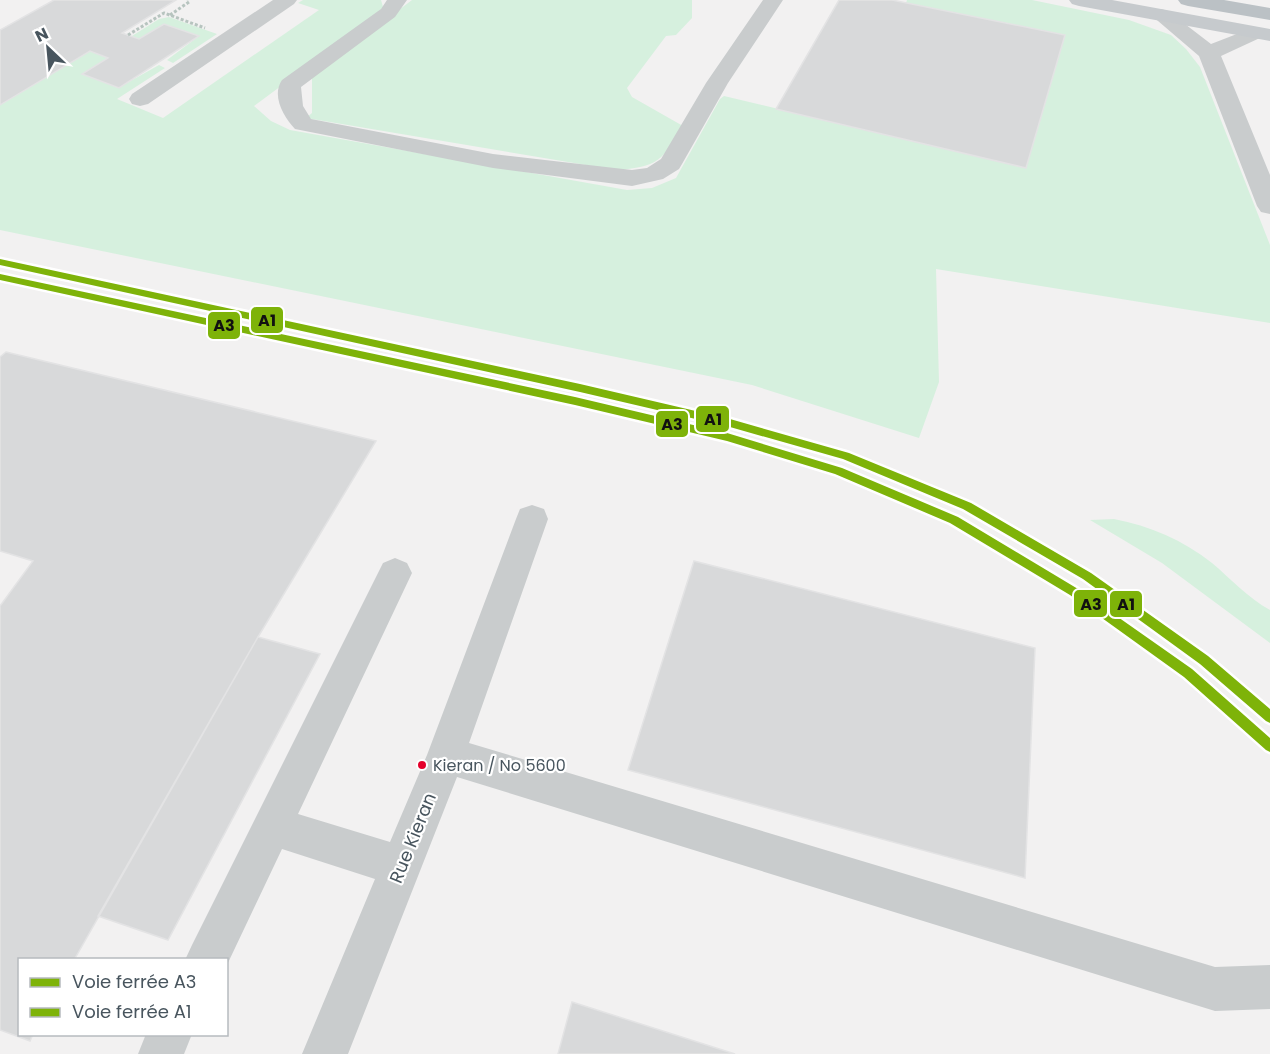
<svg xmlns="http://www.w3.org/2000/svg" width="1270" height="1054" viewBox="0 0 1270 1054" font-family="Poppins,sans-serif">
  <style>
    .green { fill: #d6f0de }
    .building { fill: #d8d9da; stroke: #e3e3e4; stroke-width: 1.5 }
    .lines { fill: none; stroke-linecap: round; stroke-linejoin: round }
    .path { stroke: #b7c4bf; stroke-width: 3; stroke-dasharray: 3 2; stroke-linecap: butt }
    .minor { fill: #c9cccd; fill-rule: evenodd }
    .major { fill: #c6cacd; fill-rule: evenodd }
    .highway { fill: #bbc1c5; fill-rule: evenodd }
    .rail-1-casing { stroke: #fff; stroke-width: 5 }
    .rail-2-casing { stroke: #fff; stroke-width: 5 }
    .rail-1 { fill: #7eb309; fill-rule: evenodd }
    .rail-2 { fill: #7eb309; fill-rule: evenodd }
    .bus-dot { fill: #e4002b; stroke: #fff; stroke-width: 2 }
    .labels { text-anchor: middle; stroke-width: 4.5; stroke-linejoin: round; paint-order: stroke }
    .bus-label { font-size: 16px; fill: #48555e; stroke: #fff; text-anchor: start }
    .street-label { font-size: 18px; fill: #48555e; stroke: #fff }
    .line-badge { stroke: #fff; stroke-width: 2 }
    .pale-badge-label { font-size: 16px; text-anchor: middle; font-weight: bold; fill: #111 }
  </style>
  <rect width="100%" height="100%" fill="#f2f1f1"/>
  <path class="green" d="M303,0H381L383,7L373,18L254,106L271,121L290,130L627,190L652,188L676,178L720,99L724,96L1025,168L906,3L907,0H1032L1129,20L1171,35L1186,49L1200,67L1270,245V323L936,269L939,382L919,438L752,385L0,230V105L90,51L108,58L83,74L118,88L159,65L165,68L117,99L163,118L319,10L298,3Z
    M412,0H692V18L676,35L666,36L627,88L632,97L683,126C662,161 658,167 616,170L306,118L312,113V76Z
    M169,17L217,34L173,63L167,60L199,36L164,24L139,39L132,36L159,19Z
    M1114,519C1150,526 1183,540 1212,563C1231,579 1248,598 1270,610V643L1162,563L1090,520Z"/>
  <path class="building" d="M54,0H176L122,33L139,39L164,24L199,36L119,88L82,74L108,58L90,51L0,105V30Z
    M839,0H892L1065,35L1026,168L776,109Z
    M6,352L376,441L258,637L74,960H20V1034H33L30,1041L0,1030V606L33,561L0,551V357Z
    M694,561L1035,648L1025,878L628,770Z
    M258,637L320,654L168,940L98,916Z
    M572,1002L735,1054H558Z"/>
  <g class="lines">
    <path class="path" d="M170,15L189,2L188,0
      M128,35L164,13L205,28"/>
    <path class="minor" d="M273,0H297L294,4L148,104L140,106L132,104L129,99L132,94Z
      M387,0H407L395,17L301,87L303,106L311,119L493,154L632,170L647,168L661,159L706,83L763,0H783L728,83L682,164L679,169L663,179L632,186L493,168L295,129C284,117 271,96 282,80L381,9Z
      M1161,9L1168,11L1211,44L1255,27L1262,29L1266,33L1262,37L1221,56L1270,175V214L1261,212L1257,206L1199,56L1151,15L1154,11Z
      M532,505L544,509L548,519L469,743L1215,967L1270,965V1009L1215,1011L457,777L348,1054H302L375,879L282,849L226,967V960H185L192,945L383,563L395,558L407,563L412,573L298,814L390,842L427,755L516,519L520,509Z
      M146,1034H192L184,1054H138Z"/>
    <path class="major" d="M1069,0H1112L1270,29V41L1079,6L1072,4Z"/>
    <path class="highway" d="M1178,0H1224L1270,8V20L1188,6L1181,4Z"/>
    <g class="rail-1-casing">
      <path id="rail-1" d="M0,274L575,397L727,433L842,468L958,517L1078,589L1192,669L1270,738V752L1266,750L1184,677L1070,595L950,523L835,474L727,441L575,405L0,280Z"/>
    </g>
    <g class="rail-2-casing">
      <path id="rail-2" d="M0,259L580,384L730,419L849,453L971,503L1091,573L1208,656L1270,709V723L1266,721L1200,664L1083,579L963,509L843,459L730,427L580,392L0,265Z"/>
    </g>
    <use href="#rail-1" class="rail-1"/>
    <use href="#rail-2" class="rail-2"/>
  </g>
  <circle class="bus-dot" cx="422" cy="765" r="5"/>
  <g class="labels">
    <g class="bus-label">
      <text x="433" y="771">Kieran / No 5600</text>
    </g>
    <g class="street-label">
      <text transform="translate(413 838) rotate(-68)" y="6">Rue Kieran</text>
    </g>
  </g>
  <g class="line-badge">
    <rect x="250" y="306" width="34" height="28" rx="6" fill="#7eb309"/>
    <rect x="207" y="311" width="34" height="29" rx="6" fill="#7eb309"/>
    <rect x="695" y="405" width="35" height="28" rx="6" fill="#7eb309"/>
    <rect x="655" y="410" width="34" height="28" rx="6" fill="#7eb309"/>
    <rect x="1073" y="589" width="35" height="29" rx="6" fill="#7eb309"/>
    <rect x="1109" y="590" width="34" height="28" rx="6" fill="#7eb309"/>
  </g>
  <g class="pale-badge-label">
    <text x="267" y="326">A1</text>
    <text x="224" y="331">A3</text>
    <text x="713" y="425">A1</text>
    <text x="672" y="430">A3</text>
    <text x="1091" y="610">A3</text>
    <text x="1126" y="610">A1</text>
  </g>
  <rect x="18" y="958" width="210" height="78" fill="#ffffff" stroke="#b6bbbf" stroke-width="1.5"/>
  <rect x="30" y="978" width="30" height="9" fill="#7eb309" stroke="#b6bbbf" stroke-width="1.5"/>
  <text x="72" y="988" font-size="18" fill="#48555e">Voie ferrée A3</text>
  <rect x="30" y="1008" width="30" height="9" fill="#7eb309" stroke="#b6bbbf" stroke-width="1.5"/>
  <text x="72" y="1018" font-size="18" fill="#48555e">Voie ferrée A1</text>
  <g transform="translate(48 48) rotate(334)" stroke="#ffffff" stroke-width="4.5" paint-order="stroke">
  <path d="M0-4.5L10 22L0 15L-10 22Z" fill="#48555e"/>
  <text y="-9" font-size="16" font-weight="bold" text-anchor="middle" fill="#48555e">N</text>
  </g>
</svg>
